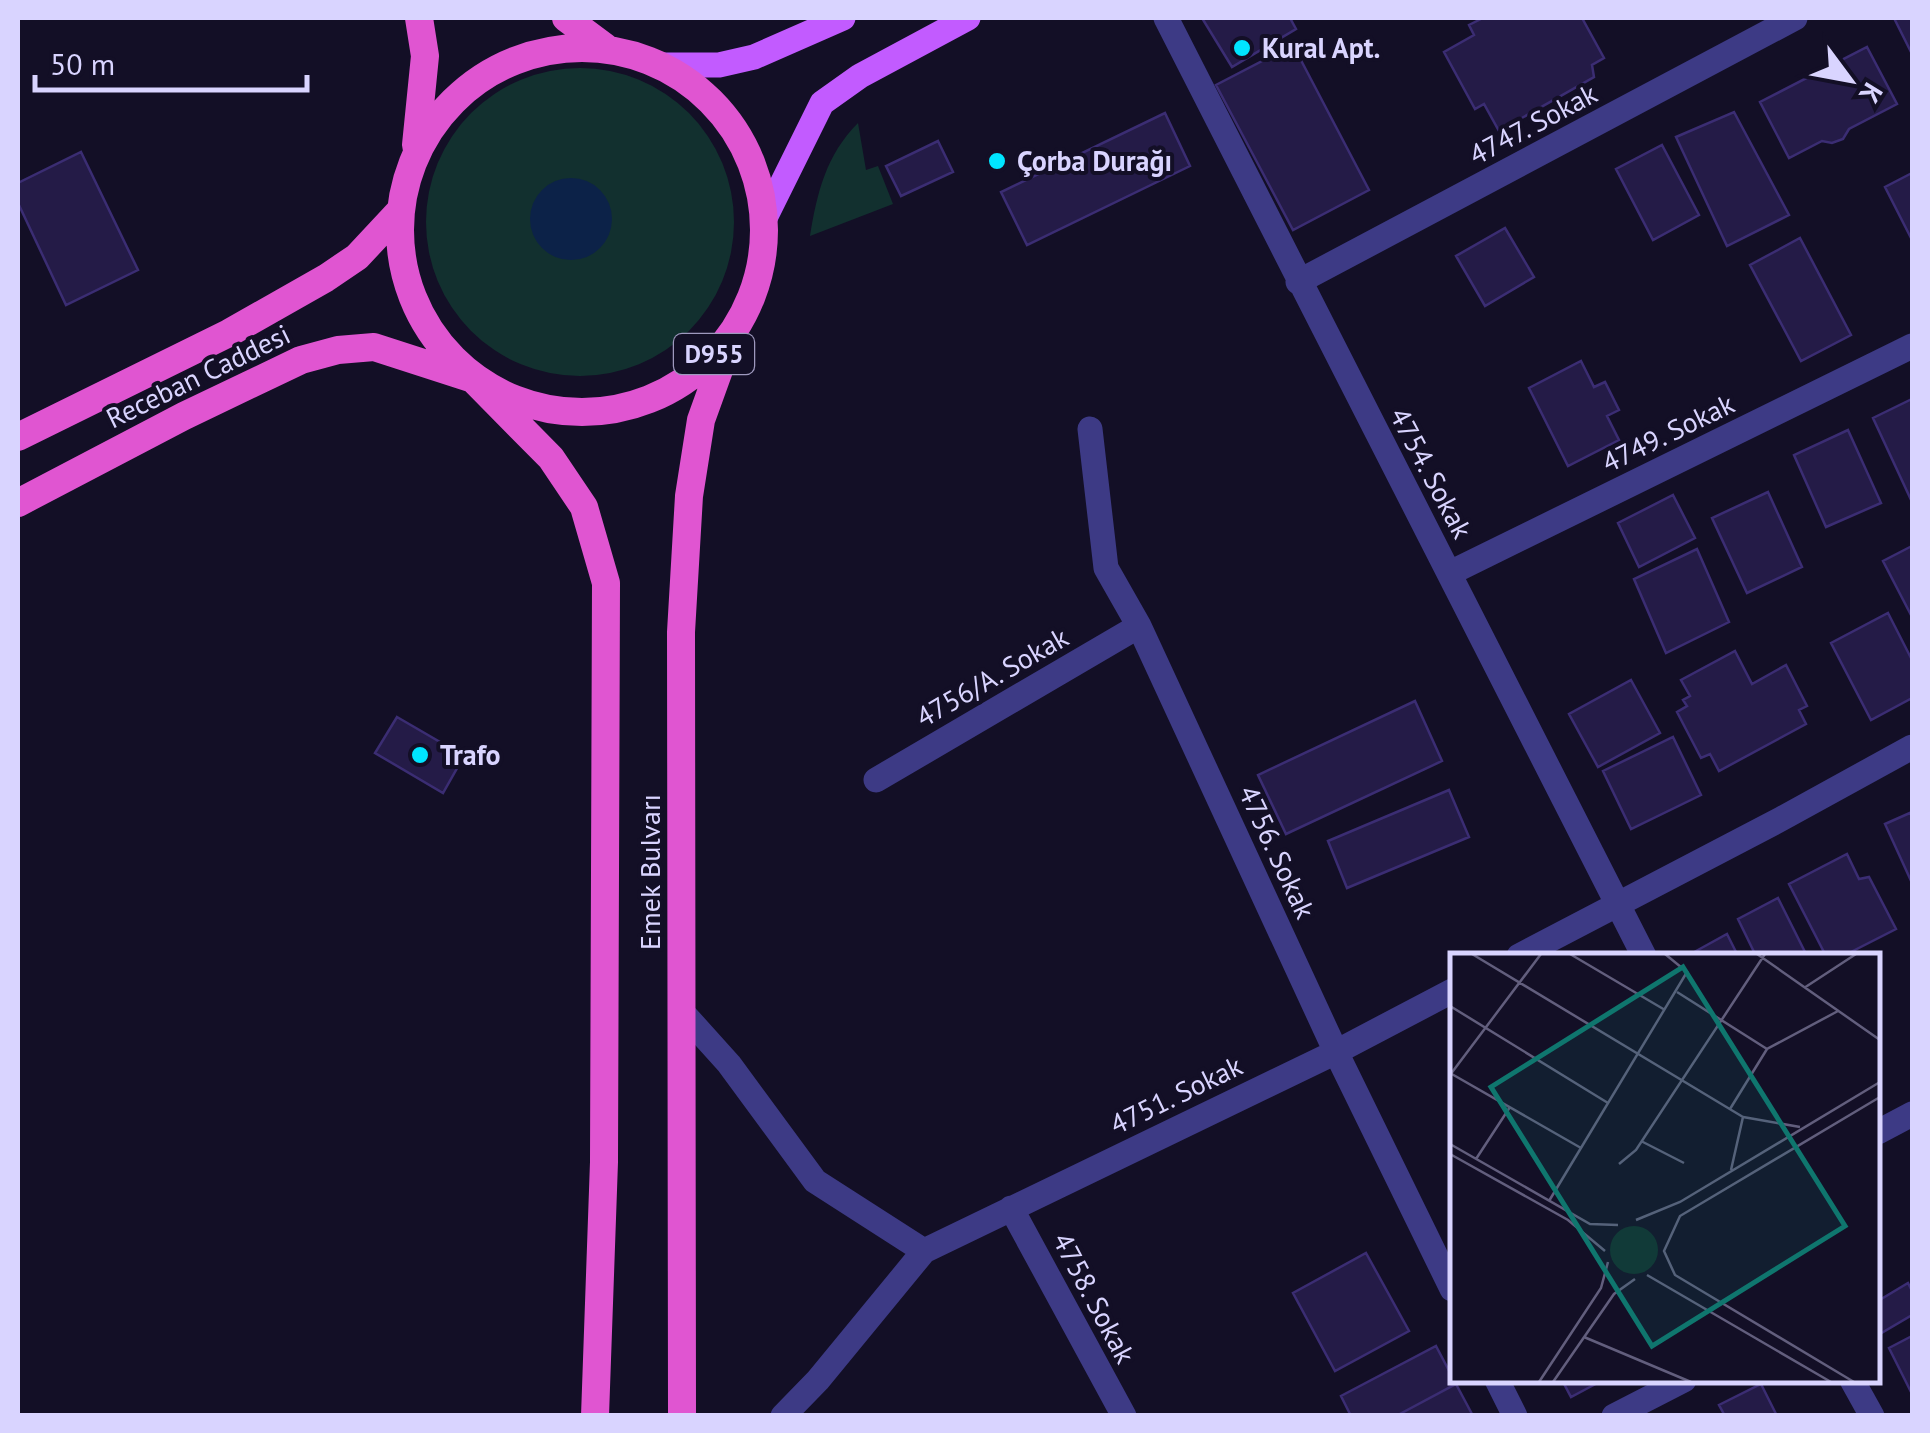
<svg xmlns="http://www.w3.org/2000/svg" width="1930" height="1433" viewBox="0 0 1930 1433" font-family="'PT Sans',sans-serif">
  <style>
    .green { fill: #12302f }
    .water { fill: #0c2248 }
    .building { fill: #241b47; stroke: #3b2d73; stroke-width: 2.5 }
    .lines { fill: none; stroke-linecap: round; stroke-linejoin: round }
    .minor { stroke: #3d3a85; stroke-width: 25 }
    .primary { stroke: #c25bff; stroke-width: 25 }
    .trunk { stroke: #e055d1; stroke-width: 28 }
    .poi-dot { fill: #00e5ff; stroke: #130f26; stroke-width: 4 }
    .labels { text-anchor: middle; stroke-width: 8; stroke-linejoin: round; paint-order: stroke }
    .shield { fill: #130f26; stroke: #9e99be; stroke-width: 2.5 }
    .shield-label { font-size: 25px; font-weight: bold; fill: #d9d4ff }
    .poi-label { font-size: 28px; font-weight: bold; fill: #d9d4ff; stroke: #130f26; text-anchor: start }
    .street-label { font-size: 28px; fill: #d9d4ff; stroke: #130f26 }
    .inset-road { fill: none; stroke: #625e7d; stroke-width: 2.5 }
    .view { fill: #0f766e; fill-opacity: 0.15; stroke: #0f766e; stroke-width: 5 }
    .inset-edge { fill: none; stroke: #d9d4ff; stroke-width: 5 }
  </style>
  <rect width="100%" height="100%" fill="#130f26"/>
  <path class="green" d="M426 222a154 154 0 1 1 308 0a154 154 0 1 1-308 0Z
    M858,123L866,170L878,166L893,204L810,236C817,193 826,155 858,123Z"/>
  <path class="water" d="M530 219a41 41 0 1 1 82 0a41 41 0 1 1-82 0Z"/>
  <path class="building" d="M1202,18H1290L1296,29L1232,67Z
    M1483,18H1582L1604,58L1592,65L1594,77L1499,131L1484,104L1475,109L1444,52L1474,35L1469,25Z
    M1899,18H1912V54L1895,20Z
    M1293,45L1369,190L1293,230L1216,85Z
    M1867,47L1897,104L1849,129L1843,139L1832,143L1822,141L1789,158L1760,102Z
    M1734,112L1789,215L1727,246L1676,137Z
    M1165,113L1190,166L1027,245L1001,192Z
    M938,141L953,172L901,196L886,166Z
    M1662,145L1699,215L1653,240L1616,169Z
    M81,152L138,270L66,305L18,203V183Z
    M1912,173V240L1885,187Z
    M1505,228L1534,277L1485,306L1456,256Z
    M1800,238L1851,335L1801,361L1750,265Z
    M1581,361L1594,387L1605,382L1619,410L1607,416L1619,440L1568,466L1529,388Z
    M1912,399V502L1873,418Z
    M1848,430L1881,503L1826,527L1794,455Z
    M1768,492L1802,567L1747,593L1712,518Z
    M1673,495L1695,538L1639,567L1618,523Z
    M1912,546V617L1883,561Z
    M1697,549L1729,622L1666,653L1634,579Z
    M1888,613L1912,660V698L1871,720L1831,643Z
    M1735,651L1752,684L1786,665L1807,706L1799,710L1806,724L1719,771L1710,754L1701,758L1677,712L1687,706L1683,700L1690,696L1681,680Z
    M1631,680L1660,733L1598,767L1569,714Z
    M1415,701L1442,761L1286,834L1258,775Z
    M397,717L464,756L443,793L375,753Z
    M1673,737L1701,795L1631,829L1603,771Z
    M1449,790L1469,837L1347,888L1328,841Z
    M1912,812V883L1885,824Z
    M1847,854L1859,879L1869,877L1896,929L1843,956H1826L1789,884Z
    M1778,898L1807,956H1756L1738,919Z
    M1727,934L1738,956H1687Z
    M1366,1253L1409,1331L1335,1371L1293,1293Z
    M1908,1283L1912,1291V1315L1878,1335V1301Z
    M1912,1336V1394L1889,1348Z
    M1436,1346L1456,1384L1396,1416H1351L1341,1396Z
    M1562,1380H1603L1571,1397Z
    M1456,1384L1473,1416H1396Z
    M1761,1384L1777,1416H1725L1719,1405Z"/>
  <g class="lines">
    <path class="minor" d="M1166,18L1644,956
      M1298,282L1795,18
      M1090,429L1106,568L1139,626L1336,1052L1452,1289
      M1450,573L1912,346
      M876,780L1139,626
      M1519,956L1781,819L1912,747
      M683,1013L729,1064L815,1181L924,1251L818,1380L783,1416
      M1878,1132L1912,1114
      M1011,1208L1124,1416
      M924,1251L1336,1052L1452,991
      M1497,1380L1515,1416
      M1852,1380L1872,1416
      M1614,1416L1684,1380"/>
    <path class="primary" d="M665,65H719L754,57L843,18
      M765,218L822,103L860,76L968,18"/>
    <path class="trunk" d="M566,18L605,47
      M400 230a182 182 0 1 1 364 0a182 182 0 1 1-364 0Z
      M416,145L425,56L419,18
      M18,437L229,333L326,278L357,257L399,212
      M18,503L184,416L301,360L338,350L374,347L473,379L551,458L584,507L606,583L604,1162L595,1416
      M682,1416L681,632L689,496L701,420L727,348"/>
  </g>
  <g class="poi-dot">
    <circle cx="1242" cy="48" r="10"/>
    <circle cx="997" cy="161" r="10"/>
    <circle cx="420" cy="755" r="10"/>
  </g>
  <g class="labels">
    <rect class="shield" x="674" y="334" width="80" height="40" rx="8"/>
    <g class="shield-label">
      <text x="714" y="363">D955</text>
    </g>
    <g class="poi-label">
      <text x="1262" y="58">Kural Apt.</text>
      <text x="1017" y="171">Çorba Durağı</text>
      <text x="440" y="765">Trafo</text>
    </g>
    <g class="street-label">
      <text transform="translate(1533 124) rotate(-28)" y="10">4747. Sokak</text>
      <text transform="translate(198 376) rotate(-26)" y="10">Receban Caddesi</text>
      <text transform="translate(1668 433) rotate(-26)" y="10">4749. Sokak</text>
      <text transform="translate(1431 473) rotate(62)" y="10">4754. Sokak</text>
      <text transform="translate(992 677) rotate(-30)" y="10">4756/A. Sokak</text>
      <text transform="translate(1277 852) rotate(65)" y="10">4756. Sokak</text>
      <text transform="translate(650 872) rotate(-90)" y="10">Emek Bulvarı</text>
      <text transform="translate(1176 1095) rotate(-26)" y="10">4751. Sokak</text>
      <text transform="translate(1094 1298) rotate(62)" y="10">4758. Sokak</text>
    </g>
  </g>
  <g transform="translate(1450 953)">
    <rect width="430" height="430" fill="#130f26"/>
    <path d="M160 297a24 24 0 1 1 48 0a24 24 0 1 1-48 0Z" fill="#12302f"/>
    <path class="inset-road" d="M22,1L293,164M120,1L215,57M307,1L430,87M354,35L406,1M227,39L317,96M0,53L158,150M0,120L131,195M0,122L91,1M280,156L317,96L388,58M191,188L234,210M0,191L140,271L168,272M0,201L118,267L155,298M26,206L60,154M169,211L186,197L315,1M281,217L293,164L350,174M99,248L237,19L215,1M186,267L230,249L430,129M197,322L381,429M134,384L241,429M89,429L151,335L158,309M103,429L164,341L185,326M404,429L225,322L214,298L230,263L430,144"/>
    <path class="view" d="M233,14L395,273L202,393L41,134Z"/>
    <rect width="430" height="430" class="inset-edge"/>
  </g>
  <rect width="1930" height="1433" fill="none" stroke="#d9d4ff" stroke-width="40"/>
  <g transform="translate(1850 80) rotate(122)" stroke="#130f26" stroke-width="8" paint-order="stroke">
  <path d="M0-8L18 38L0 25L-18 38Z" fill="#d9d4ff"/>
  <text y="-15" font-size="28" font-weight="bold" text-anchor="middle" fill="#d9d4ff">K</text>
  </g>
  <path d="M35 75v15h272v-15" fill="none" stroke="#d9d4ff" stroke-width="5"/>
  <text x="50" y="75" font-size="30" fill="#d9d4ff" stroke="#130f26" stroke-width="8" paint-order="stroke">50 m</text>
</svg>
